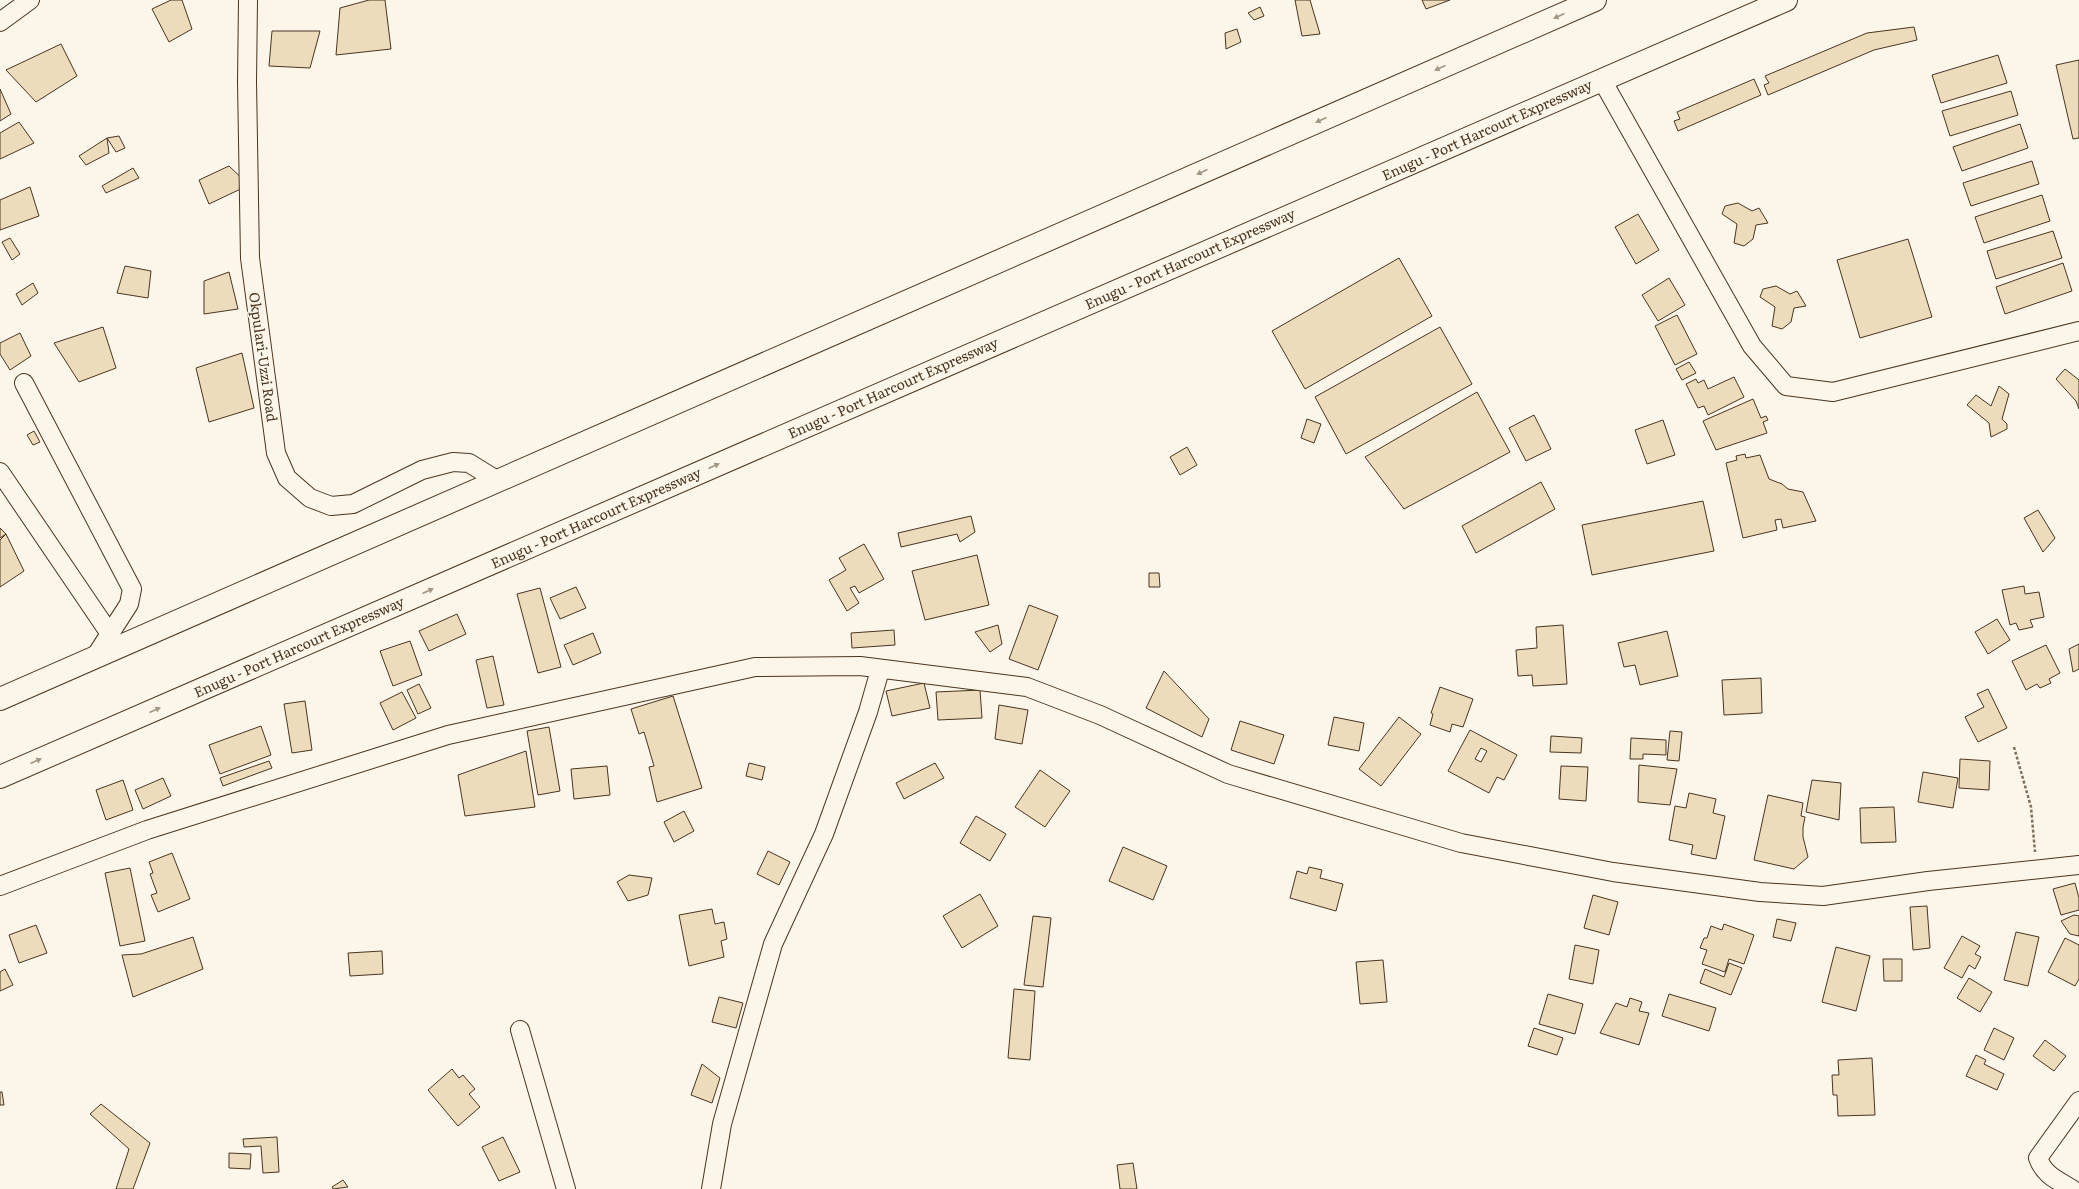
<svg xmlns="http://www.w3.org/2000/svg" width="2079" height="1189" viewBox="0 0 2079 1189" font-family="Literata,serif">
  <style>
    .building { fill: #ecdcbc; stroke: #4a3520; fill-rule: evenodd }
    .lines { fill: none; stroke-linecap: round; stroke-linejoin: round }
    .minor-casing { stroke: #4a3520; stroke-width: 20 }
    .highway-casing { stroke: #4a3520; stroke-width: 24 }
    .path { stroke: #7f6f5c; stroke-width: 2.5; stroke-dasharray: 3 2; stroke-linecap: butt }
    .minor { stroke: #fbf6e9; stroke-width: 18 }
    .highway { stroke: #fbf6e9; stroke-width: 22 }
    .oneway { fill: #a29684 }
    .labels { text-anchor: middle; stroke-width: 3; stroke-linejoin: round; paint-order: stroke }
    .street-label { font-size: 14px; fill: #4a3520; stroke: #fbf6e9 }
  </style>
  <rect width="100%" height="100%" fill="#fbf6e9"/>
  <path class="building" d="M171,0H182L192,29L169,42L152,9Z
    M369,0H385L391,49L336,55L340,8Z
    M1295,0H1310L1320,34L1302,36Z
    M1422,0H1450L1426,9Z
    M1260,7L1264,16L1254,20L1248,13Z
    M1914,27L1917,40L1874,50L1768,95L1764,85L1769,83L1765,76L1867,33Z
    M1237,29L1241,42L1226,49L1225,33Z
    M272,31H320L310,68L269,66Z
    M61,44L77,76L36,102L6,70Z
    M1998,55L2007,83L1941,103L1932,75Z
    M2079,60V138L2073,139L2056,65Z
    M1754,79L1761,95L1678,131L1674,121L1680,119L1677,112Z
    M0,89L11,114L0,121Z
    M2011,91L2018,115L1950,136L1942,111Z
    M19,122L34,143L0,159V133Z
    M2020,124L2028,148L1962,171L1953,147Z
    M119,136L125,148L116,152L107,138Z
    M107,138L109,153L86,165L79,156Z
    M2032,161L2039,184L1971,206L1963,183Z
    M229,166L249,185L209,204L199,180Z
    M133,168L139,178L106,193L102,186Z
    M30,187L39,216L0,230V200Z
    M2042,195L2050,221L1984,243L1975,217Z
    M1738,203L1752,211L1759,208L1768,223L1756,225L1753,239L1744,246L1734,243L1737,224L1722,214L1725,206Z
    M1638,214L1659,250L1636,264L1615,227Z
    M2053,231L2062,258L1996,279L1987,251Z
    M10,238L20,254L12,260L2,242Z
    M1908,239L1932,317L1860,338L1837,260Z
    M1399,258L1432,316L1305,389L1272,331Z
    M2063,263L2072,291L2005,314L1996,287Z
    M125,266L151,271L148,298L117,293Z
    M229,272L238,309L204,314V281Z
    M1669,278L1685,305L1658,321L1642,295Z
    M33,283L38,293L22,305L16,294Z
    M1776,286L1790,294L1797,291L1806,306L1794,308L1791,322L1782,329L1772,326L1775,307L1760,297L1763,289Z
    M1677,315L1697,354L1675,365L1655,326Z
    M103,327L116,368L79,382L54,343Z
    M1440,327L1472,384L1346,454L1315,397Z
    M20,333L31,356L10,370L0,354V343Z
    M242,353L254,408L209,422L196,368Z
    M1689,362L1696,373L1682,380L1676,369Z
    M2065,369L2079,380V409L2076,401L2056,379Z
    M1734,377L1744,397L1708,415L1704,406L1698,408L1686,384L1696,379L1698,383L1704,380L1708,389Z
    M1999,386L2009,394L2002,419L2007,424V429L1991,437L1989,423L1967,405L1976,395L1991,406Z
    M1477,392L1510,452L1404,509L1365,457Z
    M1753,399L1761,418L1766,416L1768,420L1763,422L1767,433L1716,450L1703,421Z
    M1534,415L1551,449L1526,461L1509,428Z
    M1307,419L1321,424L1314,443L1301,438Z
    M1663,420L1675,455L1647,464L1635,430Z
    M34,431L40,442L33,445L27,435Z
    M1187,447L1197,465L1180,475L1170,457Z
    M1745,454L1746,458L1760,455L1769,479L1782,484L1788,489L1803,492L1816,521L1783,528L1781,519L1775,520L1777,530L1743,538L1726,463L1737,460L1736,456Z
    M1541,482L1555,509L1476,553L1462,526Z
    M1703,501L1714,551L1592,575L1582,525Z
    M2038,510L2055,538L2043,552L2024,518Z
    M971,516L975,532L960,542L957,534L901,547L898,533Z
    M0,528L6,534L0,538Z
    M6,534L24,571L0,587V540Z
    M864,544L884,579L859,593L855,586L850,588L859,603L847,611L829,580L846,570L839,558Z
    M977,555L989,605L925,620L912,571Z
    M1149,573H1159L1160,587H1149Z
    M2024,586L2025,594L2039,592L2044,617L2030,620L2033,627L2019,630L2016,623L2010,625L2002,590Z
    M576,587L586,608L560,619L550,598Z
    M540,588L561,667L538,673L517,594Z
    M1029,605L1058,616L1038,670L1009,659Z
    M457,614L466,634L429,651L419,631Z
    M1997,619L2010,640L1988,654L1975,632Z
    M998,625L1002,644L990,652L975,632Z
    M1563,625L1567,684L1533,686L1532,675L1518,676L1516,650L1537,648L1536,627Z
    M894,630L895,645L852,648L851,633Z
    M1667,631L1678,676L1640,685L1635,665L1624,667L1618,643Z
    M593,633L601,653L573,665L564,645Z
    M410,641L422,675L393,686L380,651Z
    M2079,644V669L2073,672L2069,649Z
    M2046,645L2060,673L2049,679L2051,683L2040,688L2037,684L2026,690L2012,661Z
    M493,656L504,705L487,708L476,660Z
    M1164,671L1209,719L1202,737L1146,708Z
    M1761,678L1762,713L1724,715L1722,680Z
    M924,683L930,708L892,716L886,691Z
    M419,684L431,708L418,714L407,690Z
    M1440,687L1473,699L1463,727L1452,724L1450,732L1430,725L1433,714L1431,713Z
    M1988,689L2007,728L1978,742L1965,717L1984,707L1977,694Z
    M980,690L982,718L938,720L936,692Z
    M402,692L416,718L393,730L380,703Z
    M673,696L702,788L657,802L649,767L654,766L644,732L639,734L631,709Z
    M305,701L312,750L292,753L284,704Z
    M999,705L1028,710L1022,744L995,739Z
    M1334,717L1364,723L1359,751L1328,745Z
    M1399,717L1421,734L1381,786L1359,769Z
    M1240,721L1284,735L1274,764L1231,750Z
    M261,726L271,755L220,774L209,745Z
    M549,727L560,791L538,795L527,731Z
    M1470,730L1517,755L1504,780L1497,777L1489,793L1448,771ZM1481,748L1487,751L1481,762L1475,759Z
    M1670,731L1682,732L1679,761L1667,760Z
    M1551,736L1582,738L1581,753L1550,752Z
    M1631,738L1666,740V755L1643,754V759H1630Z
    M526,751L535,807L465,816L458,775Z
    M1960,759L1990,761L1989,790L1959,788Z
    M269,761L272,768L223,786L220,778Z
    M749,763L765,767L762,780L746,776Z
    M935,763L944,778L904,799L896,783Z
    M1639,765L1677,769L1670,805L1638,802Z
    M607,766L610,795L574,799L571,769Z
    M1561,766L1588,767L1586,801L1559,799Z
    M1040,770L1070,791L1045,827L1015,807Z
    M1923,772L1958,778L1953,808L1918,802Z
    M163,778L171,796L143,809L135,790Z
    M123,780L133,810L106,820L96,790Z
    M1812,780L1841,783L1839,820L1806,812Z
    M1689,793L1716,799L1713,813L1725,816L1716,859L1691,854L1693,845L1669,840L1675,806L1686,808Z
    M1768,795L1803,803L1801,816L1805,817L1803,827V837L1808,857L1794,869L1754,860Z
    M1894,807L1896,842L1861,843L1860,808Z
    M684,811L694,831L674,842L664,822Z
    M976,816L1006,834L990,861L960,843Z
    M1123,847L1167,866L1153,900L1109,881Z
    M768,851L790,862L779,885L757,874Z
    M172,853L190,899L158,912L151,895L157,893L150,874L153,873L149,862Z
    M1309,867L1322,870L1320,878L1343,884L1336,911L1290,898L1297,871L1307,874Z
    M130,868L145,941L120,946L105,873Z
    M629,875L652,878L648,895L628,901L617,882Z
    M2075,883L2079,898V910L2061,915L2053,889Z
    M980,894L998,926L962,948L943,916Z
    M1593,895L1618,902L1609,935L1584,928Z
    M1927,906L1930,948L1913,950L1910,907Z
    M712,909L715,924L724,922L727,939L721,941L724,957L689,966L679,915Z
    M2074,915L2079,916V936L2070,934L2061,921Z
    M1033,916L1051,918L1043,987L1024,985Z
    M1777,919L1796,923L1791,941L1773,937Z
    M1724,924L1754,935L1744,964L1729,959L1725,972L1702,964L1707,950L1700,948L1704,938H1707L1711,926L1722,930Z
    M36,925L47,953L19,963L9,935Z
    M2016,932L2039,937L2028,986L2004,980Z
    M1962,936L1980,946L1975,954L1981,957L1975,969L1969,965L1962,978L1944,968Z
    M193,937L203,969L133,997L122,955L141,954Z
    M2065,938L2079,945V979L2075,986L2048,972Z
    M1575,945L1599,950L1593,984L1569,979Z
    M1836,947L1870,956L1856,1011L1822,1002Z
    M382,951L383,974L350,976L348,953Z
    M1883,959H1902V981H1884Z
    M1383,960L1387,1002L1360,1004L1356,962Z
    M1729,963L1742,968L1731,995L1700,983L1705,969L1724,977Z
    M5,969L13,985L0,991V972Z
    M1969,978L1992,992L1980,1012L1957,998Z
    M1014,989L1035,991L1030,1060L1008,1058Z
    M1548,994L1583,1004L1575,1034L1539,1024Z
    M1669,994L1716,1008L1709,1031L1662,1016Z
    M719,997L743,1003L736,1028L712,1022Z
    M1630,998L1642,1002L1639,1011L1649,1013L1639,1045L1600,1033L1616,1003L1627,1007Z
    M1534,1028L1563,1038L1557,1055L1528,1046Z
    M1994,1028L2014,1038L2004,1060L1984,1050Z
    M2045,1040L2066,1056L2054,1071L2033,1056Z
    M1976,1055L1986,1060L1984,1064L2004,1074L1997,1090L1966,1076Z
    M1872,1058L1875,1115L1838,1116L1837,1095H1833L1832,1075H1839L1838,1060Z
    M702,1064L720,1078L712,1103L691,1095Z
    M452,1069L459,1078L463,1075L475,1089L469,1094L480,1107L458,1126L428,1090Z
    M0,1092H2L4,1105H0Z
    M101,1104L150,1143L133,1189H116L129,1149L90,1114Z
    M277,1137L279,1172L263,1173L261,1146L244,1147L243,1139Z
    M503,1137L520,1172L499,1181L482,1147Z
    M229,1153L251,1154L250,1169L229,1168Z
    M1133,1163L1137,1189H1120L1117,1165Z
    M343,1180L348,1187L333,1189L332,1187Z"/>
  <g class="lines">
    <g class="minor-casing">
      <path id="minor" d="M248,0L247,82L250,258L276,453L287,478L310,498L331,506L353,504L422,470L453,462L469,463L498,481
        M0,22L30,0
        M1602,80L1752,346L1786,386L1833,392L2079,331
        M24,383L132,589L129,604L95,657
        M0,472L110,634
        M0,886L147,830L448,735L755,667L860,666L1027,687L1100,715L1228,774L1461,843L1613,872L1760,892L1823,896L1928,881L2079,865
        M520,1030L566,1189
        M711,1189L722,1124L773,944L824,834L868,712L880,670
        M2072,1189C2057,1180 2044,1175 2038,1158L2079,1101"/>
    </g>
    <g class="highway-casing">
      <path id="highway" d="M0,699L1595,0
        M0,777L1786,0"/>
    </g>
    <path class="path" d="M2014,747L2031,807L2035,852"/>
    <use href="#minor" class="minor"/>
    <use href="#highway" class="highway"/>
  </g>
  <defs><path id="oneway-solid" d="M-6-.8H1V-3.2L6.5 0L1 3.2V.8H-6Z"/></defs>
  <g class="oneway">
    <use href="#oneway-solid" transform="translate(1559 16) rotate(156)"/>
    <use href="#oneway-solid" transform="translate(1440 68) rotate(156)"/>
    <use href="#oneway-solid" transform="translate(1321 120) rotate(156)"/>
    <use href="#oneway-solid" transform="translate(1202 172) rotate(156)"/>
    <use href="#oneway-solid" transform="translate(714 466) rotate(-24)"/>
    <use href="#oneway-solid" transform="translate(428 591) rotate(-24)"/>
    <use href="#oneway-solid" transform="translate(155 710) rotate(-24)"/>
    <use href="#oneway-solid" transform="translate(36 761) rotate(-24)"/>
  </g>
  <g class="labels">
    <g class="street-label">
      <text transform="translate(1487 130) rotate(-24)" y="5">Enugu - Port Harcourt Expressway</text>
      <text transform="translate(1190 259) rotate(-24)" y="5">Enugu - Port Harcourt Expressway</text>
      <text transform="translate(263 357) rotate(82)" y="5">Okpulari-Uzzi Road</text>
      <text transform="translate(893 388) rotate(-24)" y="5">Enugu - Port Harcourt Expressway</text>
      <text transform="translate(596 518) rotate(-24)" y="5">Enugu - Port Harcourt Expressway</text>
      <text transform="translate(299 647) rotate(-24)" y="5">Enugu - Port Harcourt Expressway</text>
    </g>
  </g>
</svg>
